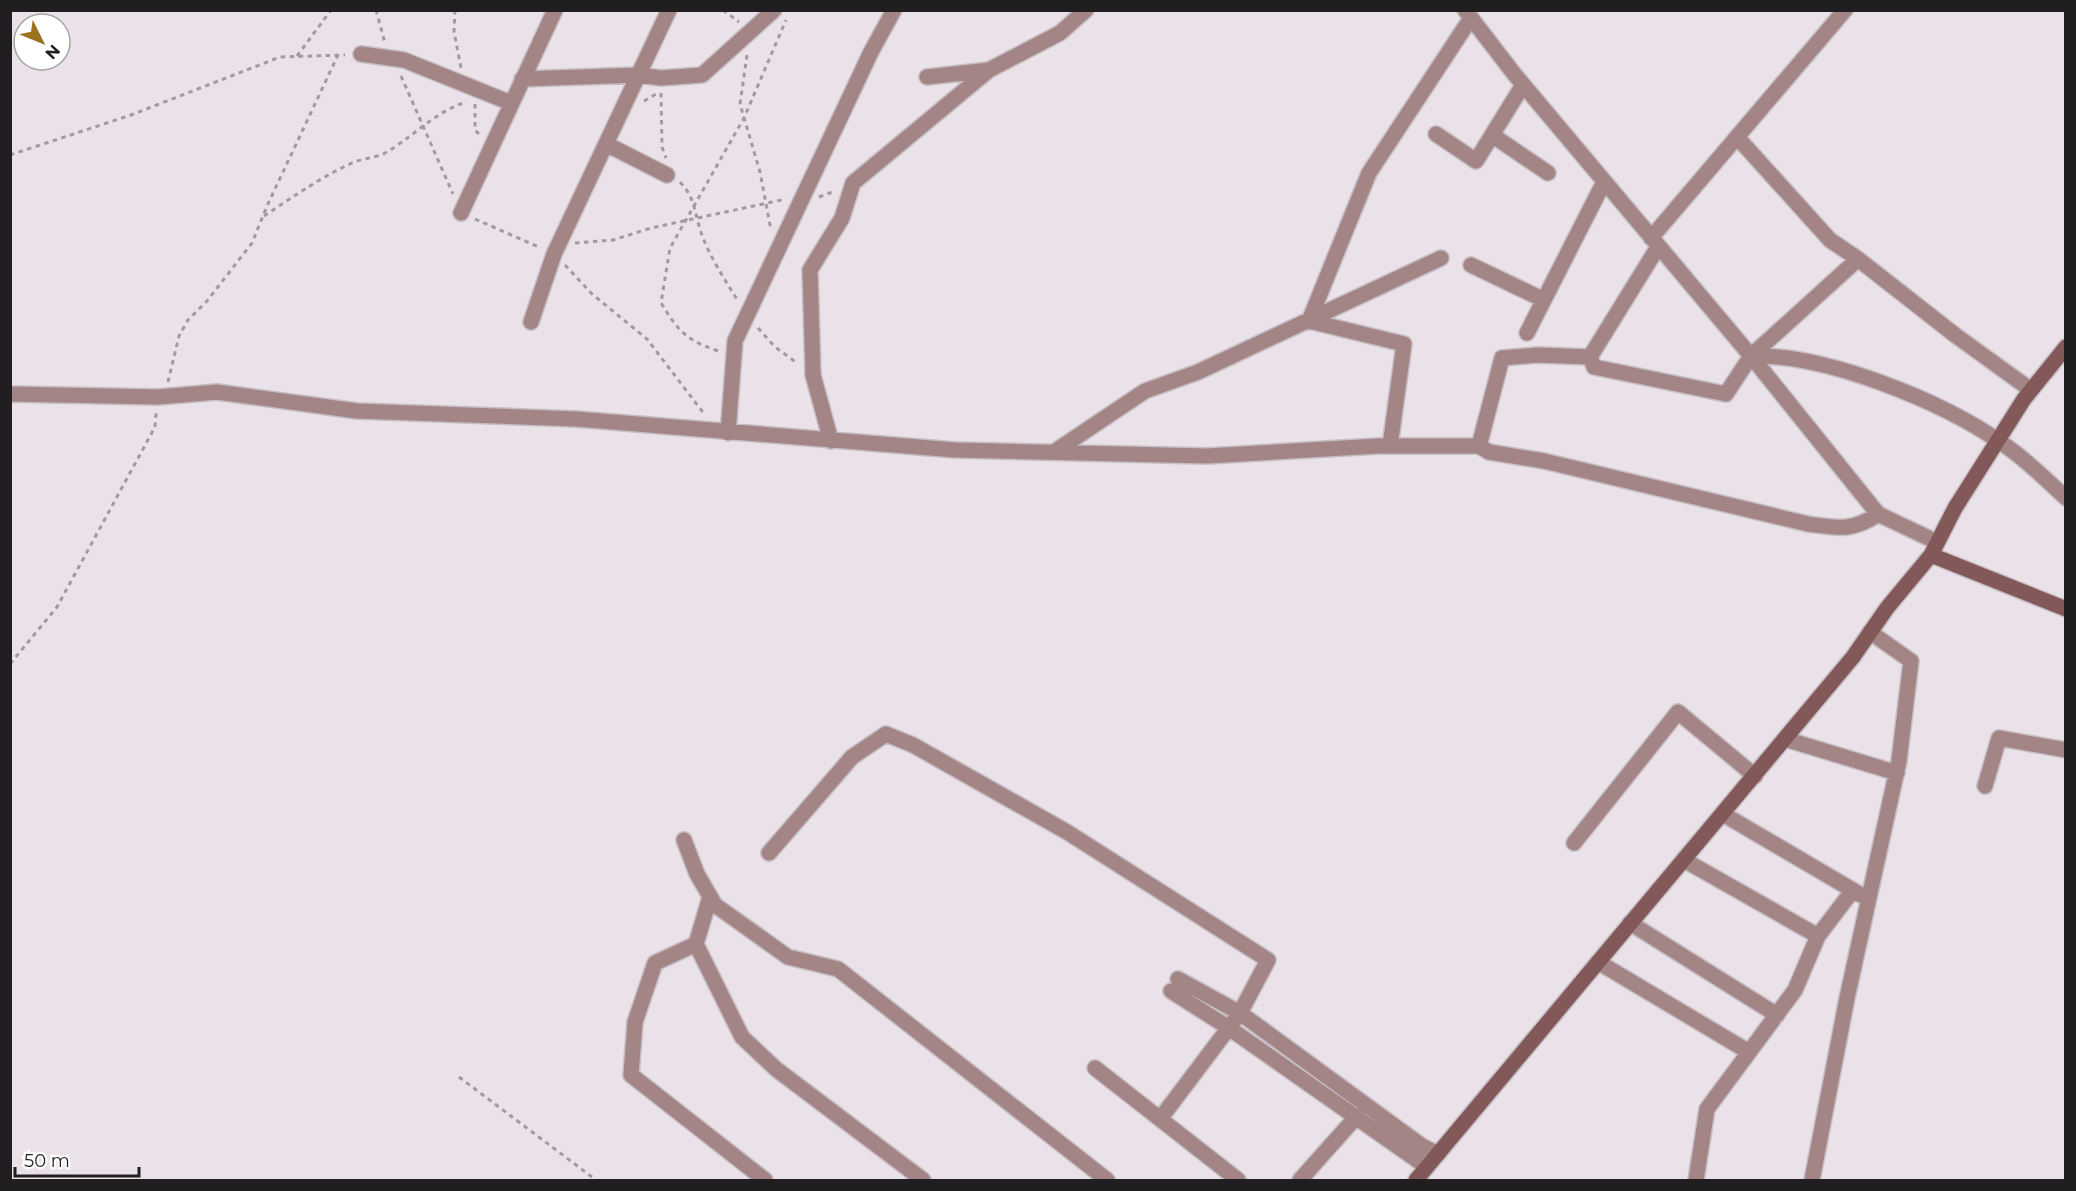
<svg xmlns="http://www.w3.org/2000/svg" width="2076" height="1191" viewBox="0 0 2076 1191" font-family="Montserrat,sans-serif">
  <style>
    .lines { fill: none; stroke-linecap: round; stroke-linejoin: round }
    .street-casing { stroke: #c6bec5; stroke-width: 18 }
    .secondary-casing { stroke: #c6bec5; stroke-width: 18 }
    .path { stroke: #a19aa0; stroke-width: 3; stroke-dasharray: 4.5 4.5; stroke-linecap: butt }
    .street { stroke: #a48585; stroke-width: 15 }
    .secondary { stroke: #835859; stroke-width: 15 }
  </style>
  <rect width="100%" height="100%" fill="#eae1e9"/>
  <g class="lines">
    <g class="street-casing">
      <path id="street" d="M1465,10L1515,75L1751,356L1878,514L1937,542
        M361,54L404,60L511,103
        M927,77L989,70
        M522,79L639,75L661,78L702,75L774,10
        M1436,134L1476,161L1523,85
        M1492,135L1548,173
        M1737,137L1830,240L1858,259
        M606,144L667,175
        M461,213L555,10
        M1651,238L1845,10
        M1658,247L1590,357L1594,367L1726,394L1751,356L1858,259L1955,335L2031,390
        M1471,265L1542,299
        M531,322L554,254L669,10
        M1527,333L1604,182
        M1751,356C1826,354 1942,401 2003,444C2026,459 2045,479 2066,498
        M10,394L158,397L217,392L357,411L576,419L955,450L1207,456L1378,446H1479L1489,452L1544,461L1808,524C1837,528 1852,532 1878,514
        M728,433L735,341L871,52L894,10
        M831,441L813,375L810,270L842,218L853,183L989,70L1060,33L1086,10
        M1390,446L1404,344L1309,321L1369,173L1471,18
        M1479,446L1502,358L1538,355L1590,357
        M1054,452L1145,391L1198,372L1441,258
        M1785,739L1897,773
        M1985,786L1999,738L2066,750
        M1723,814L1861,895
        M684,840L697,874L715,905L788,957L838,969L1107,1180
        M1574,843L1678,712L1755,776
        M769,853L852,757L886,734L913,745L1067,832L1268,960L1240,1013L1422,1146L1438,1154
        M1684,860L1818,936
        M710,897L696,944L655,963L635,1022L631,1075L765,1180
        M1630,923L1777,1015
        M696,944L742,1037L776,1069L923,1180
        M1598,962L1749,1052
        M1171,991L1229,1028L1427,1167
        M1095,1068L1238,1180
        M1160,1119L1240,1013L1178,979
        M1300,1180L1357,1116
        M1696,1180L1707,1109L1795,990L1818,936L1853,890
        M1812,1180L1847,998L1899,761L1911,661L1870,632"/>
    </g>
    <g class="secondary-casing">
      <path id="secondary" d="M1931,555L2066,609
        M1416,1180L1853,657L1887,608L1931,555L1955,508L2024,399L2066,347"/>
    </g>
    <path class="path" d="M376,10L385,43
      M455,10L454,32L461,68
      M723,10L739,22
      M747,55L740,104L760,172L771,230
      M297,56L331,10
      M401,76L453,194
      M661,93L662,147L666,158
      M644,101L656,94
      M475,104V130L480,135
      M10,155L131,115L280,57L345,55
      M680,182C697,200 694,215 703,238C712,260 725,280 738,301
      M819,197L835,191
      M264,216C293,197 321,177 352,163C363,158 377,158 387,152C415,135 435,112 466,102
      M475,219L541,248
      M575,243L613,240L651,228L786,199
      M565,265L592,294L647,339L705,415
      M758,328L775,347L797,363
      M718,351C686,340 679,332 661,303L670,248L744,118L786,20
      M168,382L179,336L188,320L207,301L252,243L267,206L338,55
      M10,664L57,607L155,427L156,413
      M459,1077L596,1180"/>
    <use href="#street" class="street"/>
    <use href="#secondary" class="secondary"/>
  </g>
  <rect width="2076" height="1191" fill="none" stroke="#211e21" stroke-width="24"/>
  <g transform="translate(42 42) rotate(133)"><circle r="28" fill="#ffffff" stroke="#a6a5a6" stroke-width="1.5"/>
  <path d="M0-4.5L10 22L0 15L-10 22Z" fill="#9b721f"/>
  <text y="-9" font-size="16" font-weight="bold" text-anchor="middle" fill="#211e21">N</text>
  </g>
  <path d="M15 1167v9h124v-9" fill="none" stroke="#211e21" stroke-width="3"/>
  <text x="24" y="1167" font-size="18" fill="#211e21" stroke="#ffffff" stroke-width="4.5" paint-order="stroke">50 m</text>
</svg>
